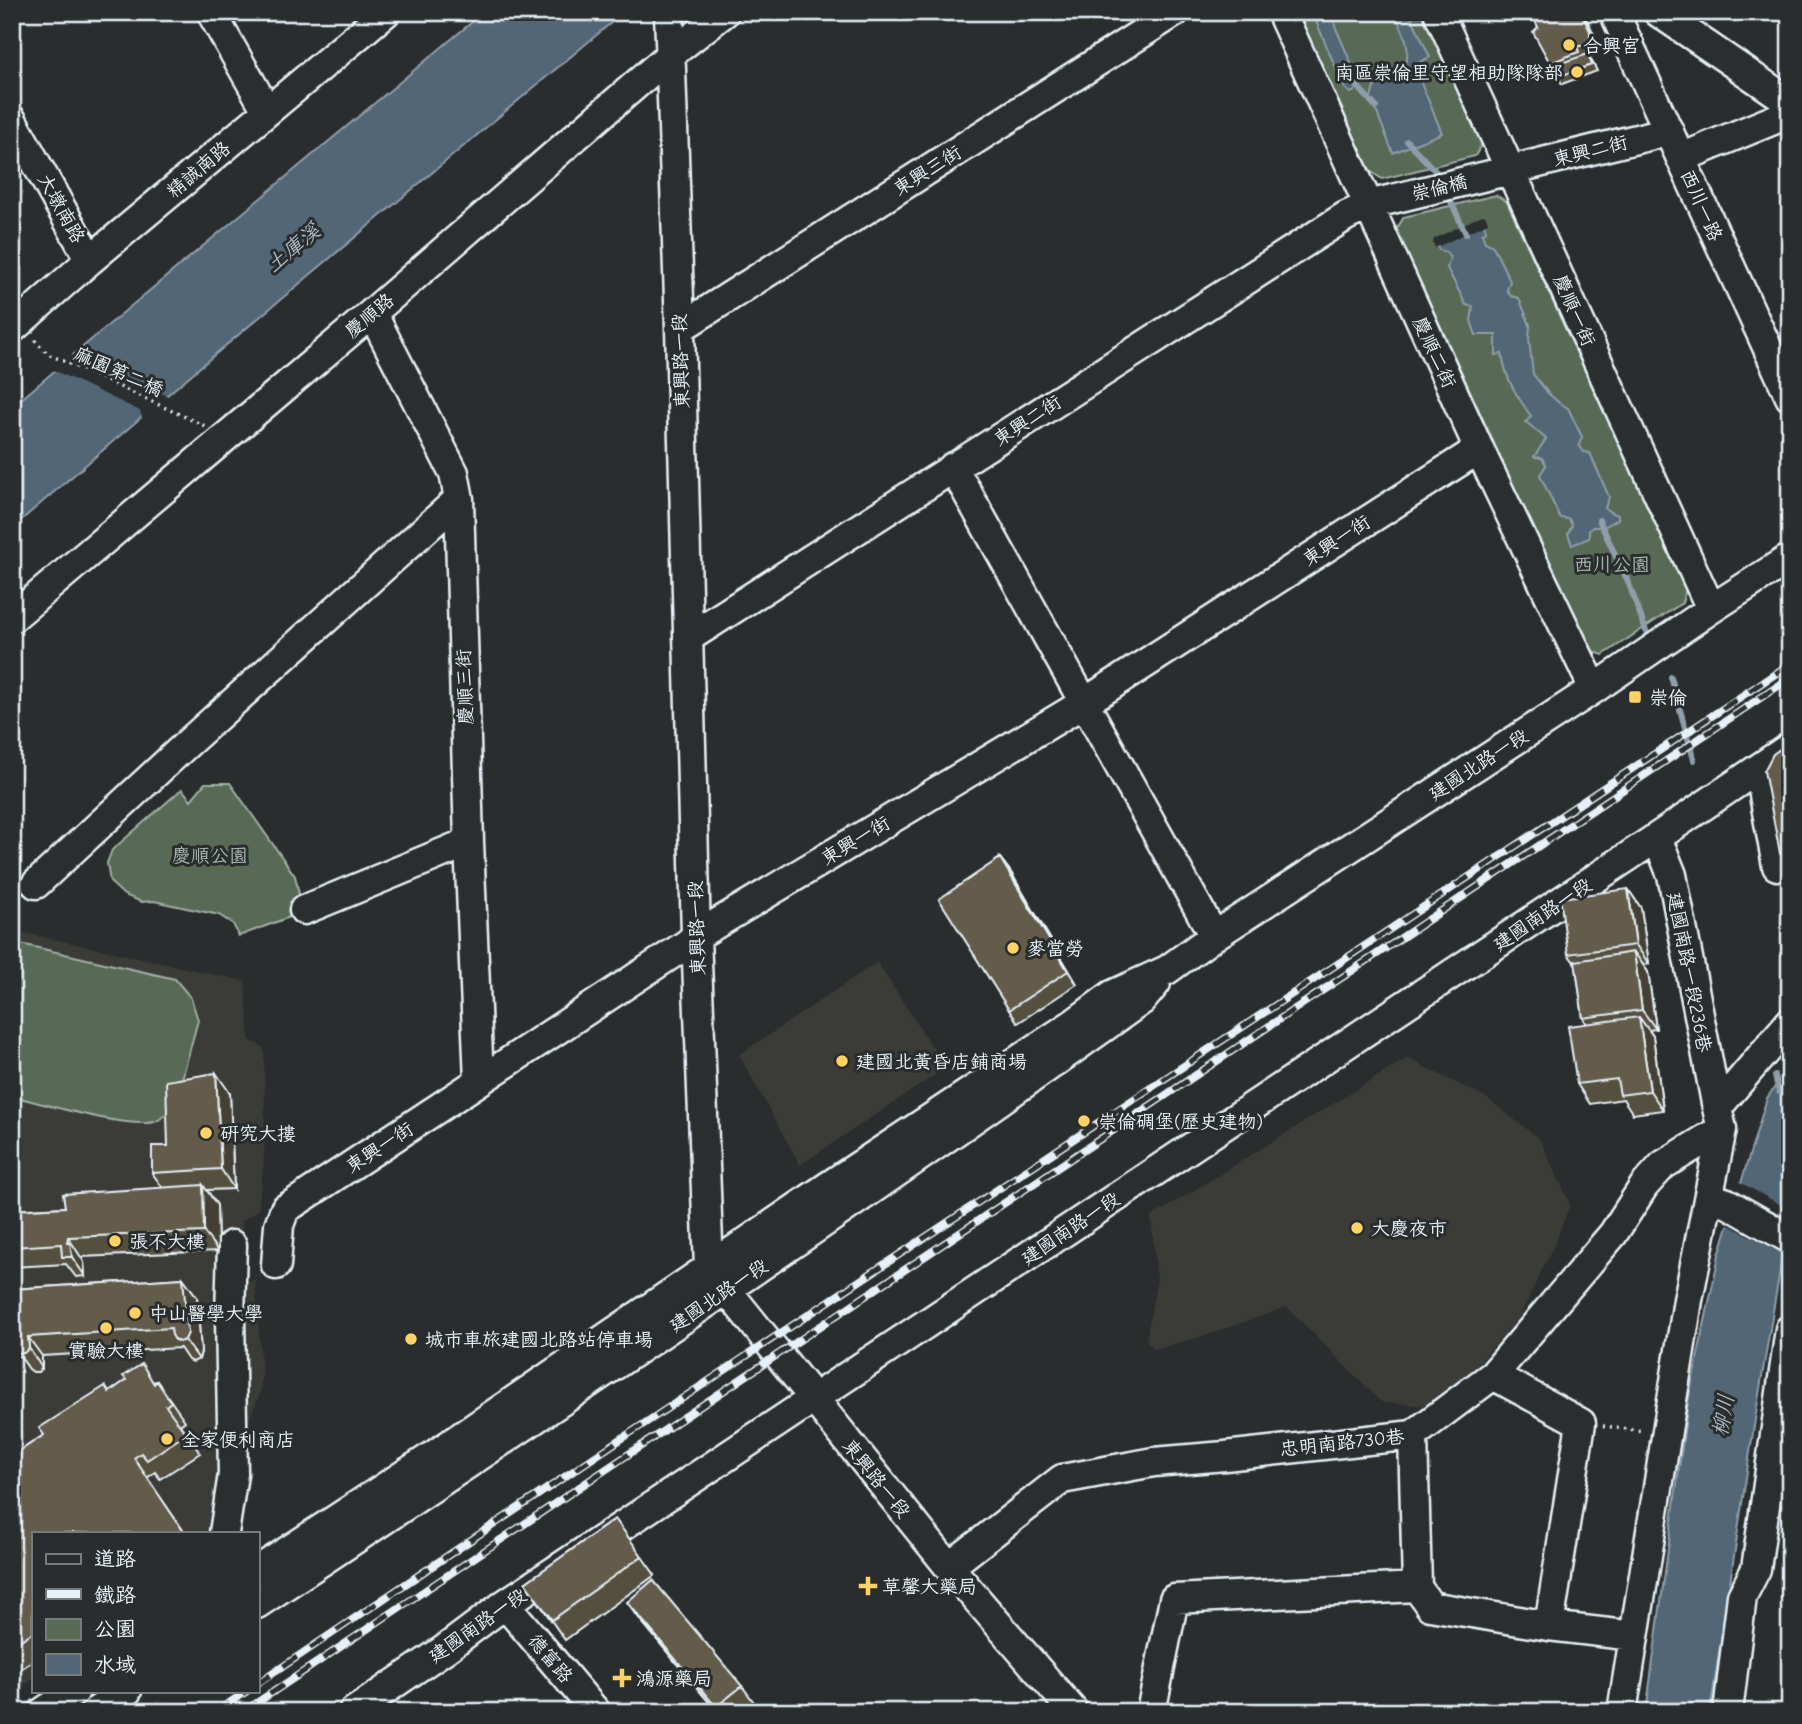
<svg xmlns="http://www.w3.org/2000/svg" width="1802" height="1724" viewBox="0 0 1802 1724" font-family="'Comic Neue','LXGW WenKai TC',sans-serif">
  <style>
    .built { fill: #3b3b37 }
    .green { fill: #596b55; stroke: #a0aea6; stroke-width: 2 }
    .water { fill: #526676; stroke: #8e9eaa; stroke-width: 2 }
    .pier { fill: #2a2d2e }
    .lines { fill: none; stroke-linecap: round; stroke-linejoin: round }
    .stream { stroke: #8e9eaa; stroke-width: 6 }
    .minor-casing { stroke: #e8f1f8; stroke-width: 33 }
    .path { stroke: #e8f1f8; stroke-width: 3.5; stroke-dasharray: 2 5; stroke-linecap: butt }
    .minor { stroke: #2a2d2e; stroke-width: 28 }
    .rail-casing { stroke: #e8f1f8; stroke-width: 8 }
    .rail { stroke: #2a2d2e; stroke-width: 5; stroke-dasharray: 16; stroke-linecap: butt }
    .wall { fill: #554f41; stroke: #e8f1f8; stroke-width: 2 }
    .shaded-wall { fill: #454035; stroke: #e8f1f8; stroke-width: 2 }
    .building { fill: #635c4c; stroke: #e8f1f8; stroke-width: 2 }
    .poi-dot { fill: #ffd166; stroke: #2a2d2e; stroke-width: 2.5 }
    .labels { text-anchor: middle; stroke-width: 6; stroke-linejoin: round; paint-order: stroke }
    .poi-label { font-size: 19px; fill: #e8f1f8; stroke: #2a2d2e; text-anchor: start }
    .street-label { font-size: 19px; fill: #e8f1f8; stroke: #2a2d2e }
    .park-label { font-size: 19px; fill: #a8b5af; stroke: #2a2d2e }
    .water-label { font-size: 21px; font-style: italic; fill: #acb9c4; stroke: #2a2d2e }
  </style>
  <rect width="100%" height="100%" fill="#2a2d2e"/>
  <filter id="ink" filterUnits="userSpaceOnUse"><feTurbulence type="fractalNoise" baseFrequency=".0143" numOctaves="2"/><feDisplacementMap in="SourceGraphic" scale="14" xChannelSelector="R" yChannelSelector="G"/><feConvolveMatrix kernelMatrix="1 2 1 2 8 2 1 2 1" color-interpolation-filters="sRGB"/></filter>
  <g filter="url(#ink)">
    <path class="built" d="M12,930L245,981L250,1040L264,1048L265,1119L264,1162L258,1210L242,1221V1276L243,1286L255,1279L262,1374L260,1393L248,1424V1444L251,1472L249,1486L240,1514V1533H33V1679L12,1693Z
      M877,962L946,1068L800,1165L739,1055Z
      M1407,1058L1485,1097L1540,1139L1570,1204L1557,1239L1519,1318L1473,1370L1428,1406L1381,1402L1287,1307L1207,1335L1155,1349L1146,1340L1157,1279L1151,1217Z"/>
    <path class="green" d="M1297,12H1422L1482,144L1475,156L1382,179L1370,171Z
      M1496,195L1507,202L1686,589L1682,603L1603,655L1589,650L1396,230L1404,217Z
      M205,783H230L295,876L303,912L239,936L233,924L219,915L154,901L142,902L124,895L110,882L107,863L112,850L182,789L191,800Z
      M12,942L175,979L191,998L198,1020L176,1101C171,1108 165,1117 157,1121C134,1131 40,1103 12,1096Z"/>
    <path class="water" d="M484,12H624L200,367L12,528V407L125,311Z
      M1312,12H1334L1335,26L1358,79L1355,91L1350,93L1344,87Z
      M1394,12H1409L1430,57L1420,62L1417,73L1442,133L1393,153L1371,98L1374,87L1404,71C1412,45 1405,35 1394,12Z
      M1483,219L1486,231L1482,234L1485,242L1493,246L1510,281L1507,290L1511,296L1519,298L1530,325L1529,340L1533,374L1548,393L1559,403L1568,408L1582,437L1579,445L1584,452L1590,453L1609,497L1605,508L1610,512L1618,515V519L1604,527H1593L1589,530V538L1572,545L1568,534L1572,525L1569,519L1560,518L1540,475L1546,465L1542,458L1534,457L1546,439L1526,422L1531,416C1516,395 1506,380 1502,354L1496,355V335H1476L1471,321L1473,307L1466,305L1447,268L1450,258L1446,252L1439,250L1436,242Z
      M1790,1066V1211L1758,1400L1710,1712H1646L1688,1402L1719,1255L1767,1098Z"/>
    <path class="pier" d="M1482,215L1486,216L1488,223L1435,248L1433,242L1434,239Z
      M69,354L170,397L143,421L140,411L51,369Z
      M1738,1181L1790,1210V1232L1786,1255L1725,1223Z"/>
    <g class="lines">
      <path class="stream" d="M1353,81L1376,107
        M1407,141L1439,175L1441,180
        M1447,193L1466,234
        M1599,520L1629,584L1646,631
        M1671,677L1694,760
        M1775,1076L1779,1092"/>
      <g class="minor-casing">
        <path id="minor" d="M211,12L267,111
          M669,12L680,328L696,936L709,1268L949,1567L1074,1712
          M1281,12L1479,449L1594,689
          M1438,12L1711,609
          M1614,12L1790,397
          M1658,12L1790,102
          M12,120L90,260
          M1681,158L1790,113
          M372,313L454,473L459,499L469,842L479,1081
          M680,328L1175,12
          M12,329L90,260L386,12
          M953,467L1214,936
          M12,618L372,313L670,55L725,12
          M688,638L1346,216L1372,204L1669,131
          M1759,768L1777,866
          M1653,840L1662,850L1672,875L1717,1108
          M36,884L189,742L459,499
          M304,910L469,842
          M1709,1197L1727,1203L1790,1239
          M276,1265L279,1225L285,1209L296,1202L687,944L696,936L1084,703L1479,449
          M1493,1375L1581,1423L1549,1626L1634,1636
          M224,1533L233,1474L230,1317L232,1245
          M949,1567L1062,1479L1154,1462L1225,1456L1413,1435L1493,1375L1613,1234L1644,1186L1663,1165L1722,1129
          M257,1571L437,1453L827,1187L1073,1024L1112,995L1167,970L1214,936L1594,689L1711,609L1790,558
          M1417,1587L1430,1606L1549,1626
          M257,1604C555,1407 851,1208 1142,1000L1156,983
          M505,1604L596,1712
          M43,1712L75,1691
          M95,1712L127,1691
          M353,1712L445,1649L505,1604L1653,840L1790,747
          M1151,1712L1174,1599L1417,1587L1413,1435
          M1622,1712L1688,1300L1722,1129L1717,1108L1790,1022
          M1728,1712L1742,1596L1756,1569L1790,1329"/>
      </g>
      <path class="path" d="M35,340L48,354L205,426
        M1603,1426L1644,1431"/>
      <use href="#minor" class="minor"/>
      <g class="rail-casing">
        <path id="rail" d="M257,1684L609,1447L1790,664
          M216,1712L247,1691
          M243,1712L1790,678"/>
      </g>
      <use href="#rail" class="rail"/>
    </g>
    <path class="wall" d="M1564,13L1582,14L1589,24L1597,41V48L1595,53L1591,56H1589L1597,71L1562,84L1550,63Z
      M1790,742V867L1780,853Z
      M1000,858L1010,871L1077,984L1018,1023L1009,1010Z
      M1628,889L1641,908L1649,964L1643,965L1648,972L1656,1029L1649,1030L1653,1036L1663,1110L1633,1114L1623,1099L1590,1104L1577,1084L1587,1024L1583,1018L1576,965L1568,954Z
      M230,1093L234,1189L207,1190L217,1205L218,1251L81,1257L84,1262L85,1276L76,1277L66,1264L12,1267V1210L65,1207L163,1188L152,1173L168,1146Z
      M183,1278L197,1297L201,1352L199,1359L193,1362L188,1360L180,1348L42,1356V1368L38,1372H33L29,1369L20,1356L12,1357V1289Z
      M157,1381L185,1421L180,1425L200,1453L160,1479L155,1472L147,1478L185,1533H33V1661L12,1675V1456L109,1392Z
      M615,1519L655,1575L565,1640L525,1583Z
      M627,1602L742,1686L756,1705L747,1712H717L641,1621Z"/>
    <path class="shaded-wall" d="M1582,14L1589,24L1597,41V48L1595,53L1588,43Z
      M1000,858L1010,871L1077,984L1068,971Z
      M1628,889L1641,908L1649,964L1636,945Z
      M1634,952L1648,972L1656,1029L1642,1010Z
      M1639,1017L1653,1036L1663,1110L1650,1091Z
      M216,1073L230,1093L234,1189L221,1169Z
      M203,1185L217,1205L218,1251L204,1232Z
      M68,1237L84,1262L85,1276L72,1257L67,1243Z
      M183,1278L197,1297L201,1352L199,1359L185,1340Z
      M28,1337L42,1356V1368L29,1348Z"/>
    <path class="building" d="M1531,12H1563L1564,13L1582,14L1590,31V38L1588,43L1584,46H1577L1579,52L1550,63L1533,32L1538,27Z
      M1588,54L1592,65L1557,77L1552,66Z
      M1790,742V850L1780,853L1764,771L1773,754Z
      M1000,858L1068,971L1009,1010L939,899Z
      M1628,889L1636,945L1568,954L1560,898Z
      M1634,952L1642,1010L1583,1018L1575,961Z
      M1639,1017L1650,1091L1620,1095L1617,1079L1577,1084L1568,1026Z
      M216,1073L221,1169L152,1173V1146H168L166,1081Z
      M203,1185L204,1232L68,1237L67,1243H70L72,1257H62L61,1244L12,1247V1210L65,1207L63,1194Z
      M183,1278L188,1333L185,1340L179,1342L175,1340L172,1335L171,1328L28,1337L29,1348L24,1353H19L15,1350L13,1345L12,1289Z
      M142,1364L154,1384L157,1381L171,1402L166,1406L186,1434L147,1460L141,1453L134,1458L184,1532L182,1533H33V1632L12,1646V1456L44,1435L39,1428L105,1386L109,1392L126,1380L123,1376Z
      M615,1519L642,1556L552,1620L525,1583Z
      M653,1580L742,1686L716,1707L627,1602Z"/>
  </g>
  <g class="poi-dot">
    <circle cx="1569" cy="45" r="7"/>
    <circle cx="1577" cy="72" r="7"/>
    <rect x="1628" y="690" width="14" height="14" rx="3.5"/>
    <circle cx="1013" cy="948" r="7"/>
    <circle cx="842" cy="1061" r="7"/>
    <circle cx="1084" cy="1121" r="7"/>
    <circle cx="206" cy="1133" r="7"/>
    <circle cx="1357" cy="1228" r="7"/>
    <circle cx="115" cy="1241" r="7"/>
    <circle cx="135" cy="1313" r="7"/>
    <circle cx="106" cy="1328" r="7"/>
    <circle cx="411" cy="1339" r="7"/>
    <circle cx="167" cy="1439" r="7"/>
    <path d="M864.5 1575.5h7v7h7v7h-7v7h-7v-7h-7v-7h7z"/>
    <path d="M618.5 1667.5h7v7h7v7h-7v7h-7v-7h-7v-7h7z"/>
  </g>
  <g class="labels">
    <g class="poi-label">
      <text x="1583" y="52">合興宮</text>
      <text x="1563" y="79" text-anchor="end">南區崇倫里守望相助隊隊部</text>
      <text x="1649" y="704">崇倫</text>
      <text x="1027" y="955">麥當勞</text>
      <text x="856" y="1068">建國北黃昏店鋪商場</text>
      <text x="1098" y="1128">崇倫碉堡(歷史建物)</text>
      <text x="220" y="1140">研究大摟</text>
      <text x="1371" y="1235">大慶夜市</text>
      <text x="129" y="1248">張不大樓</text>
      <text x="149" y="1320">中山醫學大學</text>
      <text x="425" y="1346">城市車旅建國北路站停車場</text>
      <text x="106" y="1357" text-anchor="middle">實驗大樓</text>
      <text x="181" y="1446">全家便利商店</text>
      <text x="882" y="1593">草馨大藥局</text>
      <text x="636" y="1685">鴻源藥局</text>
    </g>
    <g class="street-label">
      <text transform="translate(1590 150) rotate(-14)" y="7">東興二街</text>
      <text transform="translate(198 169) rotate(-40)" y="7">精誠南路</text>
      <text transform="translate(927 170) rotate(-32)" y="7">東興三街</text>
      <text transform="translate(1439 187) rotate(-14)" y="7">崇倫橋</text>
      <text transform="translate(1702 205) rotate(66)" y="7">西川一路</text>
      <text transform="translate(62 208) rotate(61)" y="7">大墩南路</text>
      <text transform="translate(1575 310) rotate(66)" y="7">慶順一街</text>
      <text transform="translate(369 315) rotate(-40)" y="7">慶順路</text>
      <text transform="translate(1435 352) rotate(65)" y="7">慶順二街</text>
      <text transform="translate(680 361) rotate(-92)" y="7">東興路一段</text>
      <text transform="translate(119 371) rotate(24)" y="7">麻園第二橋</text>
      <text transform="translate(1027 420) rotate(-33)" y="7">東興二街</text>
      <text transform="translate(1336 540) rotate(-33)" y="7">東興一街</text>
      <text transform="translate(464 687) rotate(-92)" y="7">慶順三街</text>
      <text transform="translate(1478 764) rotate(-33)" y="7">建國北路一段</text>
      <text transform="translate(855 840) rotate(-31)" y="7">東興一街</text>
      <text transform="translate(1542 914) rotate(-34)" y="7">建國南路一段</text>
      <text transform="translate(696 928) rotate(-92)" y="7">東興路一段</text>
      <text transform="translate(1690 972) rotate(79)" y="7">建國南路一段236巷</text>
      <text transform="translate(379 1147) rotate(-33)" y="7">東興一街</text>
      <text transform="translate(1070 1228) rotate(-34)" y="7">建國南路一段</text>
      <text transform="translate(718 1295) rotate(-34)" y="7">建國北路一段</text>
      <text transform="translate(1342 1442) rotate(-6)" y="7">忠明南路730巷</text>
      <text transform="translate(877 1478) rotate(51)" y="7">東興路一段</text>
      <text transform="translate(477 1625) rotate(-35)" y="7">建國南路一段</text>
      <text transform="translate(551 1658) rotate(50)" y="7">德富路</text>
    </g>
    <g class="park-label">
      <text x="1612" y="571">西川公園</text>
      <text x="210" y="862">慶順公園</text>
    </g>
    <g class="water-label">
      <text transform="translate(293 248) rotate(-40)" y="7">土庫溪</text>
      <text transform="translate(1723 1415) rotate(-80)" y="7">柳川</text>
    </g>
  </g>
  <rect width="1802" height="1724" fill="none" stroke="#2a2d2e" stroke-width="42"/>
  <rect x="21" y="21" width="1760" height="1682" fill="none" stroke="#e8f1f8" stroke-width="2.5" filter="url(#ink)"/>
  <rect x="32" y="1532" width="228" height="161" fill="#2a2d2e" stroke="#767b7f" stroke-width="2"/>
  <rect x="46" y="1554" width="35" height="10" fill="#2a2d2e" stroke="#767b7f" stroke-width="2"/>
  <text x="94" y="1566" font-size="21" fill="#e8f1f8">道路</text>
  <rect x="46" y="1589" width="35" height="10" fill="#e8f1f8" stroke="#767b7f" stroke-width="2"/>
  <text x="94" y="1602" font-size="21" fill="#e8f1f8">鐵路</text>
  <rect x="46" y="1619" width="35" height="21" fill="#596b55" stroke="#767b7f" stroke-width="2"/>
  <text x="94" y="1636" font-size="21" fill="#e8f1f8">公園</text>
  <rect x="46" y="1654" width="35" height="21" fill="#526676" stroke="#767b7f" stroke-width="2"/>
  <text x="94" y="1672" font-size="21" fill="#e8f1f8">水域</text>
</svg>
